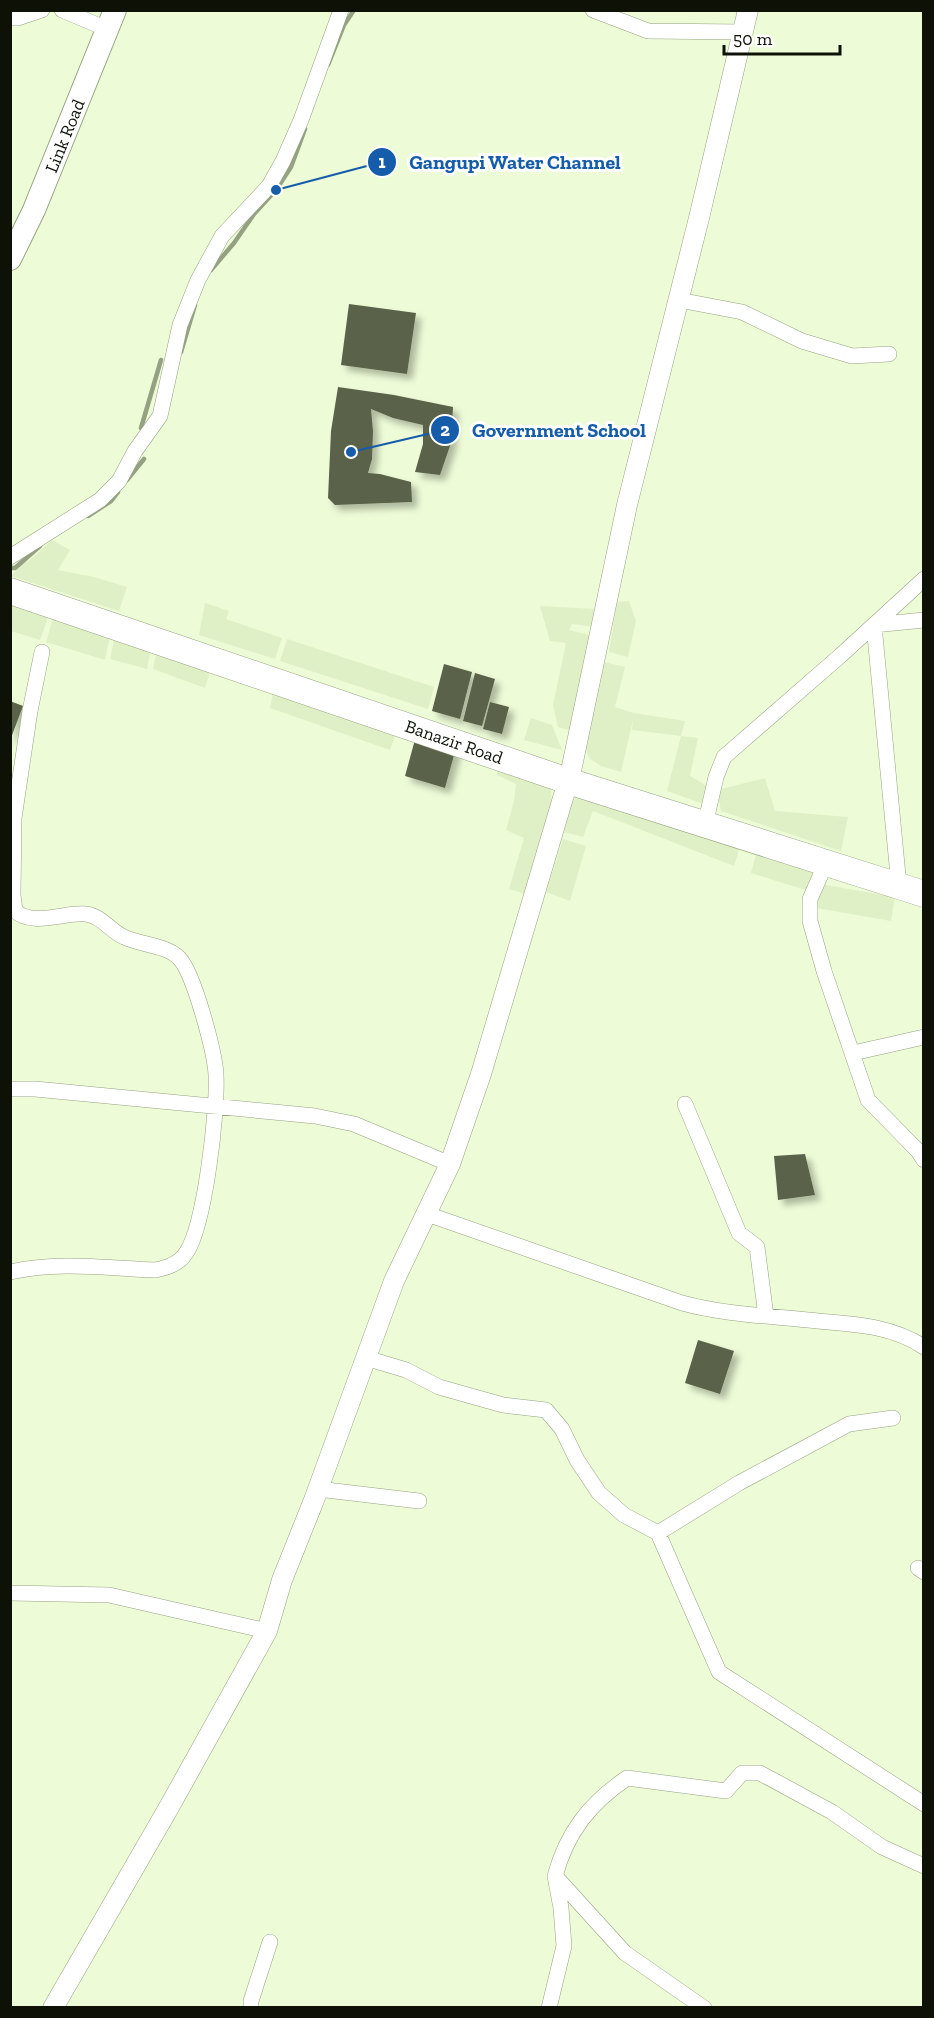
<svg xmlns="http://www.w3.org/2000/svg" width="934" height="2018" viewBox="0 0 934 2018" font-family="'Zilla Slab',serif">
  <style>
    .built { fill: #e0f0c6 }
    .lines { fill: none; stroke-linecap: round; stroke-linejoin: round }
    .stream { stroke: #95a182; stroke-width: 4.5 }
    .building { fill: #5a6448; filter: url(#shadow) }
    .minor-casing { stroke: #96a382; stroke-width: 16 }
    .tertiary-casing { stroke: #96a382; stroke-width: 21 }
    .secondary-casing { stroke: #96a382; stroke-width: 24 }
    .trunk-casing { stroke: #96a382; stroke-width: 27 }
    .minor { stroke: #fff; stroke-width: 15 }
    .tertiary { stroke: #fff; stroke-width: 20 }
    .secondary { stroke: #fff; stroke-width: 22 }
    .trunk { stroke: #fff; stroke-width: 26 }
    .labels { text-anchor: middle; stroke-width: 6; stroke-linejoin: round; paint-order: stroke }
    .street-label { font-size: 18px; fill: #0d1106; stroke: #fff }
    .leader { fill: none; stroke: #155cab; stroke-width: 2 }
    .callout-dot { fill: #155cab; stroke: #fff; stroke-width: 2 }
    .mark-label { font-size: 18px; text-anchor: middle; font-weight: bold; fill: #fff }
    .callout-label { font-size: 20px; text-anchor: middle; font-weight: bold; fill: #155cab; stroke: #fff; stroke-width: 6; stroke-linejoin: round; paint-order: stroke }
  </style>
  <defs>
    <filter id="shadow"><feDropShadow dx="5.5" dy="5.5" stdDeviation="3" flood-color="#0004"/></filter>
  </defs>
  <rect width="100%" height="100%" fill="#edfbd7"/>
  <path class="built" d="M52,540L70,550L58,570L94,577L127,587L119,611L11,576L22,564L30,560Z
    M629,601L636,621L628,657L609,652L617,602Z
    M10,603L49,615L40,640L11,631Z
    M205,603L229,611L226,619L282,638L275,659L199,635Z
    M540,606L596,609L595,627L572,624L569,630L593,636L571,731L558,727L553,705L566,643L550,641Z
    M53,618L110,636L105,660L46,642Z
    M115,636L151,648L147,669L110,659Z
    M287,639L434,687L428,709L280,661Z
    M157,649L211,668L205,688L153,669Z
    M604,662L625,667L615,707L634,713L685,721L681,736L698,738L690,776L709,787L703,804L667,791L681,736L632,730L633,720L621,772L601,766L590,759L586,751L587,738Z
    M274,688L398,728L390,750L270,708Z
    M531,718L552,725L562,750L524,740Z
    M478,752L550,779L552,803L528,895L509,889L524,838L506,830L514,801L516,784L497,775V770L475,764Z
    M765,778L775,811L848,817L841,851L721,811L717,790Z
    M580,787L740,847L734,866L593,811L583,837L564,832L571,806Z
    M563,839L586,846L570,901L546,892Z
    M757,851L819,870L812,892L751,873Z
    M820,884L895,897L891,921L816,908Z"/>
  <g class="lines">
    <path class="stream" d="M328,65L344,25L354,10
      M211,270L234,243L254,214L276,190L291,167L305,129
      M181,352L195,305
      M141,428L161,360
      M127,480L144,459
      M88,516L111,501L118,492
      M10,568H15L40,546"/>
  </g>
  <path class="building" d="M349,304L416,313L407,374L341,365Z
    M338,387L394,395L453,407L451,443L440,475L415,472L423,444V425L393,418L371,409L373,431L372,459L368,473L380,474L411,482L412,502L335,505L328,498L331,431Z
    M444,664L472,672L460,719L432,711Z
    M475,673L495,679L482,726L463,721Z
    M10,701L23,706L11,738H10Z
    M490,702L509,707L502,734L483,729Z
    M416,736L456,748L445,788L405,776Z
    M805,1154L815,1195L778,1200L774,1156Z
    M698,1340L734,1351L720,1394L685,1383Z"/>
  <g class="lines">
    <g class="minor-casing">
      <path id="minor" d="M62,10L107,29
        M593,10L648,31L743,32
        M10,18H18L42,10
        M679,300L742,312L802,341L852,356L889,354
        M10,557L100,500L119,481L135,451L160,416L180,325L198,280L222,236L269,186L283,161L301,120L341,10
        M705,825L716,777L724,757L840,656L924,579
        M826,863L810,899V921L824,971L868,1100L918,1151L924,1160
        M899,886L874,625L924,620
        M853,1053L924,1037
        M10,1089H35L315,1116L354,1124L450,1164
        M685,1104L739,1233L757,1247L766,1316
        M427,1214L682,1303C726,1315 773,1316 818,1321C855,1324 892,1326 924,1347
        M10,1272C59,1261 106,1268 155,1270C167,1268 179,1264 186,1253C205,1226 218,1109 216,1075C215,1053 194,973 179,958C166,945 141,945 124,937C110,931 102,916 86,914C64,912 34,927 15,911L13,895L14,818L30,711L42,652
        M366,1358L406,1370L439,1387L503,1405L546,1410L562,1429L577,1460L599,1493L624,1515L658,1533L739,1483L849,1424L893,1418
        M318,1489L419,1501
        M658,1533L719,1672L924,1804
        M918,1568L924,1572
        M10,1593L109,1595L267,1631
        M251,2008V2001L270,1942
        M549,2008L564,1946L561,1908L555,1876
        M704,2008L625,1953L555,1876C567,1832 590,1803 627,1778L726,1791L742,1773H760L832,1812L882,1847L924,1866"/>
    </g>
    <g class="tertiary-casing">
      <path id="tertiary" d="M53,2008L168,1809L267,1631L282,1580L314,1500L394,1281L450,1164L481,1074L571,771L627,505L699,218L748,10"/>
    </g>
    <g class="secondary-casing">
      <path id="secondary" d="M10,259L34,210L115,10"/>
    </g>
    <g class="trunk-casing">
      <path id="trunk" d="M10,591L568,781L924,894"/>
    </g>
    <use href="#minor" class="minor"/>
    <use href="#tertiary" class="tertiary"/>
    <use href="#secondary" class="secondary"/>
    <use href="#trunk" class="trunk"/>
  </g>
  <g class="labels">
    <g class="street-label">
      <text transform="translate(65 136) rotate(-68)" y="6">Link Road</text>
      <text transform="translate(454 742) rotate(19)" y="6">Banazir Road</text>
    </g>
  </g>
  <path class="leader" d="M276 190L382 162M351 452L445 430"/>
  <g class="callout-dot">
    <circle cx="276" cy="190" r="6"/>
    <circle cx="351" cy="452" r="6"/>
    <circle cx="382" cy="162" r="15"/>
    <circle cx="445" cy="430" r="15"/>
  </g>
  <g class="mark-label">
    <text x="382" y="168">1</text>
    <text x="445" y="436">2</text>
  </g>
  <g class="callout-label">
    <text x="515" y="169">Gangupi Water Channel</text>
    <text x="559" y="437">Government School</text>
  </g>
  <rect width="934" height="2018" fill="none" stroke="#0d1106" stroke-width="24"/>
  <path d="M724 45v9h116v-9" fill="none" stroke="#0d1106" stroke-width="3"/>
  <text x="733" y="45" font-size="18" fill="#0d1106" stroke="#ffffff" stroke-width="4.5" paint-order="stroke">50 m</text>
</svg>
